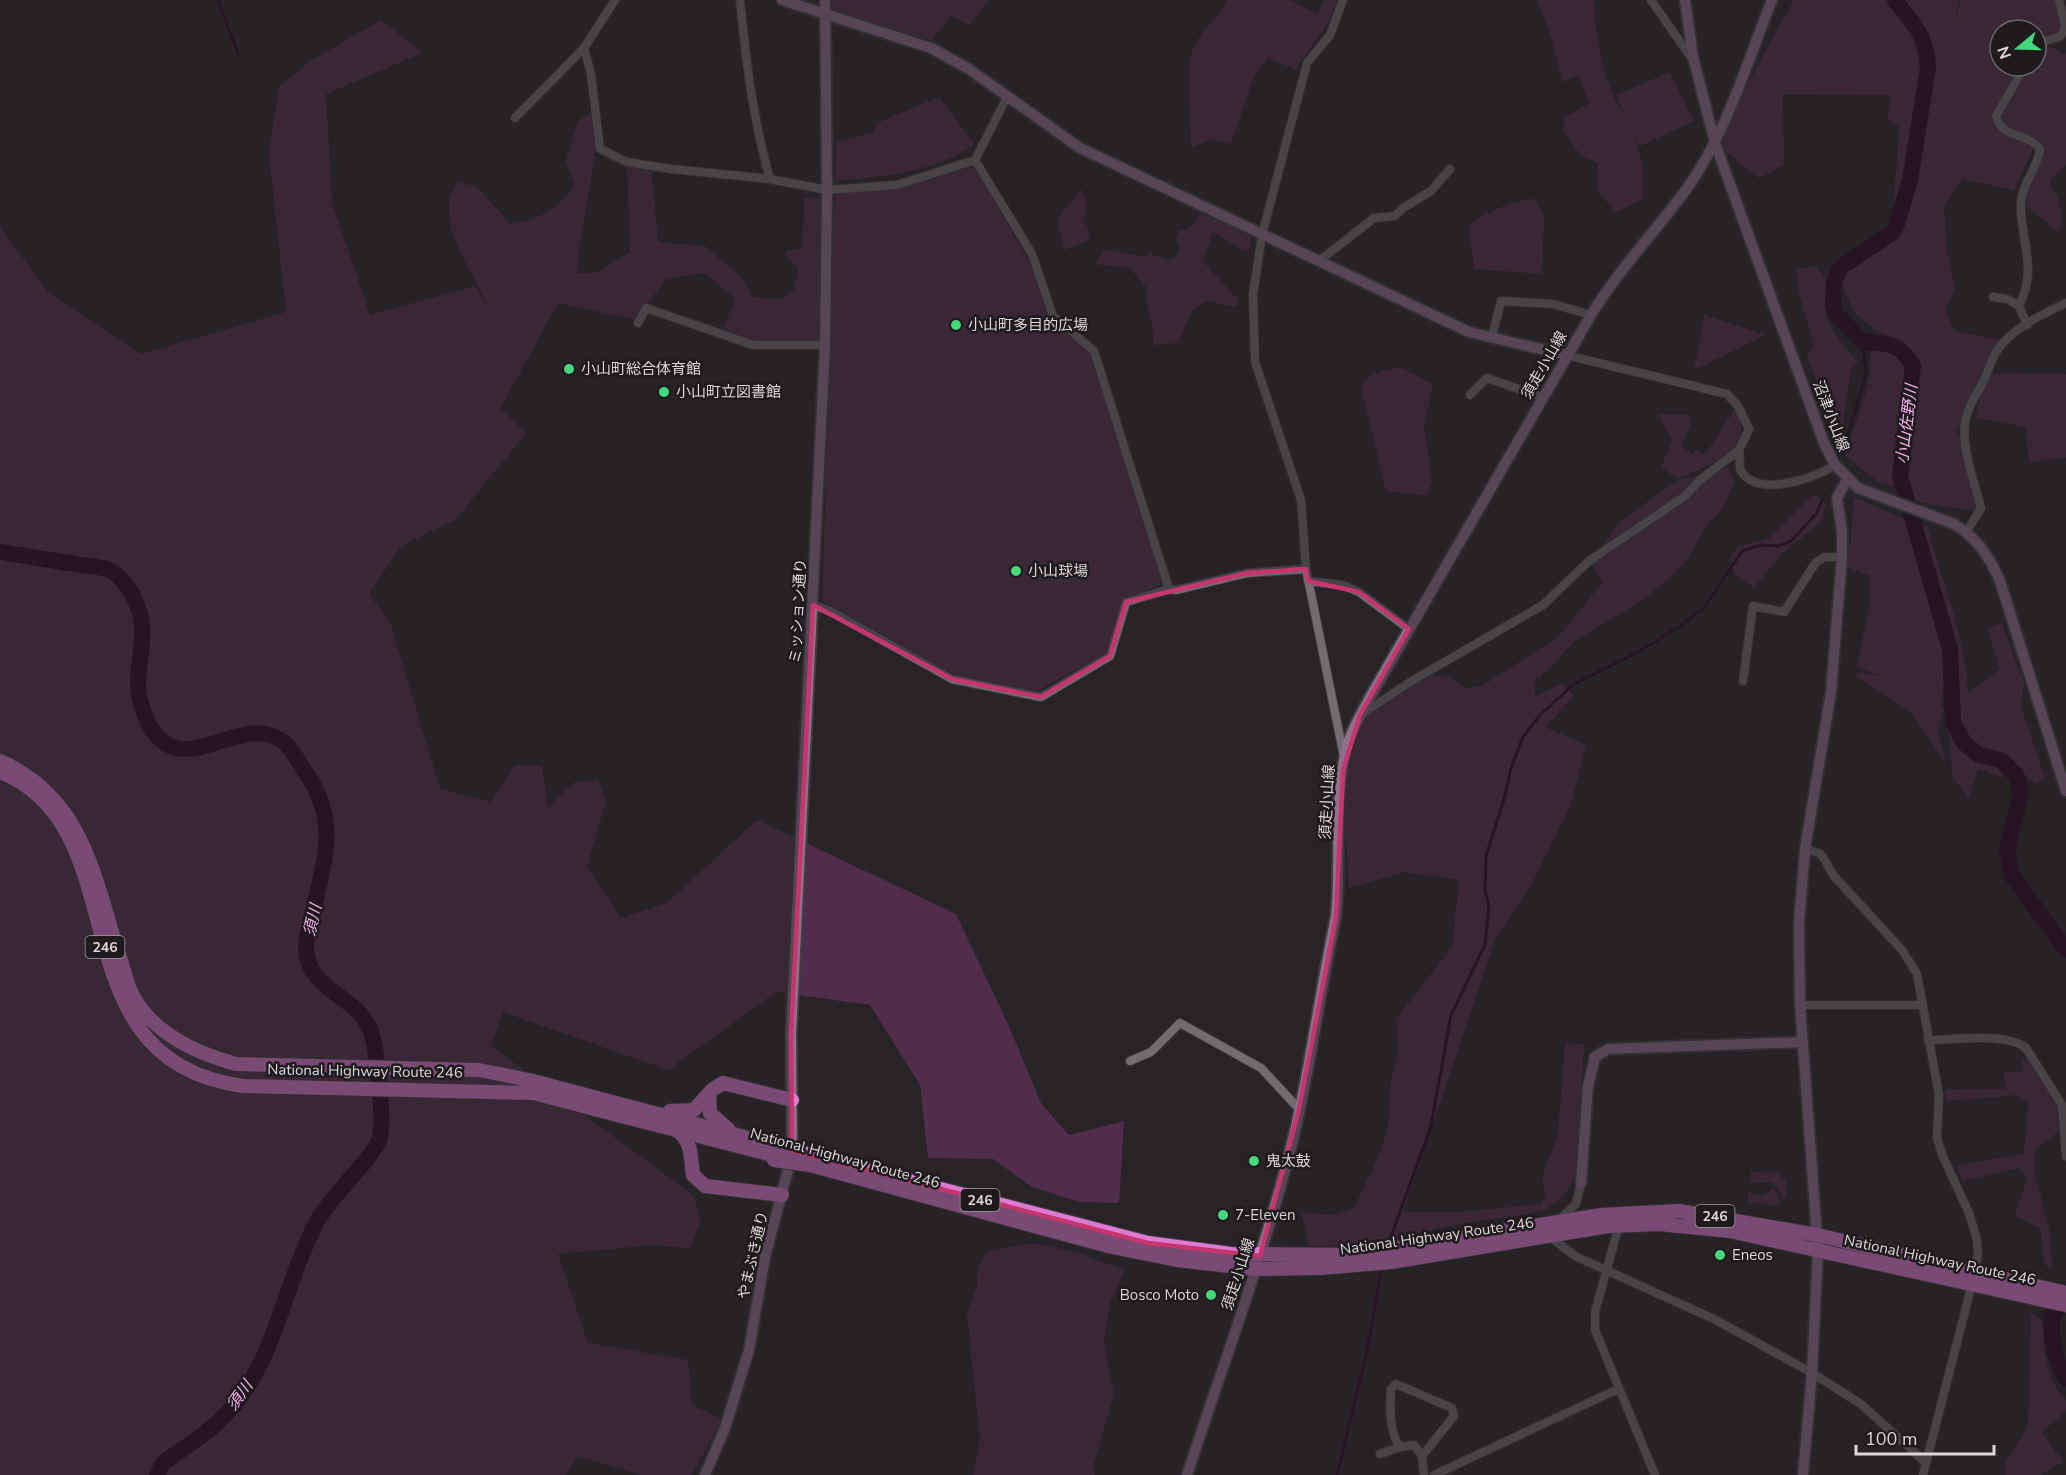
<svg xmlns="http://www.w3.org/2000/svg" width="2066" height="1475" viewBox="0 0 2066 1475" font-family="'Nunito Sans','Noto Sans JP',sans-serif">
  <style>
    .green { fill: #502d4b }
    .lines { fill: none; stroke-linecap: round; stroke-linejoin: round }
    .stream { stroke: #260023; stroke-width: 3 }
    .river { stroke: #260023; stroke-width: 16 }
    .street-casing { stroke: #413e40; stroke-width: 10 }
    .secondary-casing { stroke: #413e40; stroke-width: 14 }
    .highway-casing { stroke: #413e40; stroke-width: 16 }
    .street { stroke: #716c70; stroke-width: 8 }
    .secondary { stroke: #91708d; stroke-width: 10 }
    .highway { stroke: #dd7ad2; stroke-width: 14 }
    .highway-bridge-casing { stroke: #413e40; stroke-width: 16; stroke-linecap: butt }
    .highway-bridge { stroke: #dd7ad2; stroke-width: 14 }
    .marked { fill: none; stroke: #c6356e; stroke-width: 4.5; stroke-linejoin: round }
    .poi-dot { fill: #46d77a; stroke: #1e1a1d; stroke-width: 2 }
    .labels { text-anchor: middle; stroke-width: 5; stroke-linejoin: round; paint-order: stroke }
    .shield { fill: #1e1a1d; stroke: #a29fa1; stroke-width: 1.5 }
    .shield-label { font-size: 14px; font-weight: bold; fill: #dbd8da }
    .poi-label { font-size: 15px; fill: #dbd8da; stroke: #1e1a1d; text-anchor: start }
    .street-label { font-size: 15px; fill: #dbd8da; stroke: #1e1a1d }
    .water-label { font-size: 16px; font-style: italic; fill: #f7b4ee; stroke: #1e1a1d }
  </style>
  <rect width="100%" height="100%" fill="#272327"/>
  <path class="green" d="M826,0H989L969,25L951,16L932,40L825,12Z
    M1227,0H1290L1317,14L1324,0H1337L1329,21L1296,69L1268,59L1254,76L1231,144L1213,139L1191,147C1191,127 1186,70 1191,54C1197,34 1218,19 1227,0Z
    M1537,0H1594C1596,42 1603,84 1627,120L1616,95L1670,72L1694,121L1640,146L1635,138L1643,167V199L1616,212L1598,192V163L1581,156L1563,130L1564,118L1589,104L1578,75L1562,82L1552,40Z
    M1794,0H1959L1953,28L1961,0H2057L2061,23L2059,33L2036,48V30H2000V66H2036V56L2046,45L2066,54V165L2049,181C2059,199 2066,214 2058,232L2024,204L2040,149L2034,147L2014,190L1963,179L1944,205L1947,251L1955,289L1945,310L1955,331L1999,340L1956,432L1968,452L1979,512L1911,501L1900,476L1903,440L1917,376L1915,356L1901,342L1873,329L1852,310L1842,283L1852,260L1892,232L1899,127L1887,118L1892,95L1783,94L1784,165L1759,178L1715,143Z
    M381,20L422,53L326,94L332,203L370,315L475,286L489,308C476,277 442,234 450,199C451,194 456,187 458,182L477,187L510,224C538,221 559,208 575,185L566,161L578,121L590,114L597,139L576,273H595L630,252L627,162L651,166L658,242L705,246L740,276L752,297L780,299L794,290L798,268L784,254L789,250L803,249L804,198H825L821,345L767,349L723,329L735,299L705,273L666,279L636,320L558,303L500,409L526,433L456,519L401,546L369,594L390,622L440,789L491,802L515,765L542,766L548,808L575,782L598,780L606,801L587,866L621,918L668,902L757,820L956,914L1008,1024L1041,1103L1069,1135L1124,1121L1119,1203L1080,1202L1032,1187L993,1159L928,1158L920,1085L870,1005L776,992L668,1070L503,1012L491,1046L694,1196L701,1221L690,1248L652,1245L558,1254L588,1343L688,1360L692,1405L722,1419L692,1475H641L578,1456L566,1475H0V227L48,292L141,354L286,312L269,153L279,87L309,62Z
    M939,97L974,144C939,172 878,177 835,181L837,141L875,132V124Z
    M968,166L975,169L1030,263L1049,320L1089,352L1162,580L1159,586L1123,598L1106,653L1037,691L953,674L822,601L835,196L844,192L898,189Z
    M1081,189L1087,203L1083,219L1088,228L1089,240L1064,250L1057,220Z
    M1535,199L1544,217L1542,274L1474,269L1469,225C1488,212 1512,200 1535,199Z
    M1201,213L1244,232L1250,237L1251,247L1245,251L1213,232L1203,260C1213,276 1226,285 1238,300L1236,307L1207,301L1193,309L1178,343L1153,345C1155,324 1145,308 1146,287L1130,268L1095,264L1105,249L1144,257L1151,254L1170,260L1175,258L1181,248L1175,238L1179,231L1189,229Z
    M1815,266L1829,283C1816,319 1836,336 1858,362L1851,370L1841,440L1807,357L1814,346L1798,290L1796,269Z
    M1704,315L1765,335L1694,370Z
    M1871,350L1901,354L1912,376L1895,466L1899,488L1879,483L1845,455L1868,386Z
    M1400,367L1433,384L1424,425L1432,481L1427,496L1386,491L1361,388C1368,372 1384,371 1400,367Z
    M1986,373L2066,374V457L2029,463L2026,427L1975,418Z
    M1736,407C1740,418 1744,434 1739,444C1733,457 1691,473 1678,479L1661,467L1672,441L1658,414L1687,415L1692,420L1681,445L1692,454L1696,450L1705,455Z
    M1727,467L1735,480L1722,510L1708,524L1686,561L1667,580L1643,600L1577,639L1540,678L1536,677L1534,697L1562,683L1574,696L1545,727L1586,745L1570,807L1531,886L1497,935L1403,1212H1460L1542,1204L1541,1199L1546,1198L1542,1178L1558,1134L1565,1043L1584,1044L1577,1169C1572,1185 1563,1200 1548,1208C1528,1217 1493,1217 1471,1222C1416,1232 1366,1250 1309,1246L1301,1212L1333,1215L1354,1208L1379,1156L1388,1125L1391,1079L1398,1053L1396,1019L1452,947L1459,880L1405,872L1349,888C1347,834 1334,765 1367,718C1376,704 1398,695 1412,686C1432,674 1445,671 1465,688L1482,686L1557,638L1603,582L1590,562L1621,521L1664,490L1680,480Z
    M1814,494L1825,504L1822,521L1784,552L1754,587L1735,575L1730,558L1738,547L1770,538Z
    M1854,497L1907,520L1928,591L1910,526H1927C1942,579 1966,638 1968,693L2000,669L1988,630L2001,622L2024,682L2021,707L2045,778L2035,784L2000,752L2003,777L1978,769L1969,798L1953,778L1944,679L1941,707L1944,709L1938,731L1946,764L1911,712L1855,676L1856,672L1882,676L1857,667L1870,604V576L1848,567Z
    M2027,1059L2057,1106L2059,1131L2035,1150V1174L2050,1234L2052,1267L2045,1265L2040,1228L2015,1216L2027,1177L2019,1168L1962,1181L1957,1166L2024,1153L2028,1102L2018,1095L1946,1101L1945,1090L2005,1089L2004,1072H2024L2022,1061Z
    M1773,1171L1786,1180L1787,1195L1783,1200C1775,1178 1772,1182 1750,1183L1751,1172Z
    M1774,1187L1781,1204L1773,1206L1748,1202V1192L1764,1196Z
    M1032,1243L1075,1252L1125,1270L1110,1303L1104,1342L1114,1394L1094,1464L1095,1475H973L980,1441L967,1312L977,1286L978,1266L989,1251Z
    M2031,1314L2042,1320C2044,1348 2045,1379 2066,1400V1411L2042,1432L2063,1462L2040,1475H2005V1462L2028,1427Z"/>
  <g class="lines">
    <path class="stream" d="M218,0L238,54
      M1843,452L1866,374L1863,342
      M1388,1245L1431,1126L1451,1015L1485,945L1489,905L1485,891L1486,856L1504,799L1511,768L1523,737L1540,715L1574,684L1638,652L1679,627L1705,607L1742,551L1761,545L1778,546L1791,541L1817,513L1822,500
      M1337,1475L1367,1351L1382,1266"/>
    <path class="river" d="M1895,0C1915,27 1926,33 1928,68L1910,180L1896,227L1892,233L1841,267L1834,282L1833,306L1836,314L1863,342C1889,344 1900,342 1913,366L1900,476L1950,649L1953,722L1964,743L1979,755L2001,760L2016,775L2021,793L2007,849L2011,874L2066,950
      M0,552C25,556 50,560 75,564C85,566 97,566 107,569C126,576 141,606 142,626C144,644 138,664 138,683C138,698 144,718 153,731C188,781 245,707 286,744C293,751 299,762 304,770C341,822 324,860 312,916C310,926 306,937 306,947C306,990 356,995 370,1029C377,1045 384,1120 380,1137C375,1157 329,1197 316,1223C284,1284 276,1360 228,1412C210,1432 185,1447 163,1463L157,1475
      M2066,1301L2052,1315C2051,1339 2053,1357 2066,1378"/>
    <g class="street-casing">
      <path id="street" d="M740,0C746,61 753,120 770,179
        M1343,0L1330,35L1307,63L1262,235L1253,295L1255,362L1301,500L1306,569L1344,757
        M1651,0L1692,59
        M2036,44L2061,36L2065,27L2059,0
        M584,48L591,74L600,149L627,162L671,169L770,179L827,190L897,185L975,160L1007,97
        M515,118L584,48L615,0
        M975,160L1032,254L1053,316L1094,351L1169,589
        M1319,261L1374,218L1395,216L1403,208L1431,191L1450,169
        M1993,297L2007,299L2019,306C2039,266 2019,240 2021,201C2023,182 2038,168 2040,149C2028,132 2001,139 1996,116L2025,66
        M2019,306L2027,325
        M638,323L646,308L753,345H825
        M1492,337L1501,301L1553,304L1591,315
        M1566,355L1727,394L1738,406L1749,429L1739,450L1740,469C1755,499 1814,479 1835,465
        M1470,395L1487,378L1542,397
        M1967,531L1981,508C1975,485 1961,446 1965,423C1967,409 1974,397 1981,386C1987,375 1990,363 1996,352C2012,328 2041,315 2066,303
        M1308,581L1343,585L1359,592L1409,629
        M813,605L830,611L952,679L1041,697L1110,656L1126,602L1169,589L1176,590L1247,573L1306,569
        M1743,681L1753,606L1784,612L1816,562L1825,557H1842
        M1362,714L1410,682L1543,605L1589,561L1685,496L1700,480L1739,450
        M1805,849L1819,853L1823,857L1833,875L1902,950L1917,974L1939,1095L1937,1138L1943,1157L1969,1213L1977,1240L1978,1254L1972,1284L1923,1475
        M1800,1005H1923
        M1928,1040C1954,1040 2005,1032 2026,1048L2062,1105L2066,1156
        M1130,1061L1151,1052L1180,1023L1261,1068L1299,1109
        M1560,1219L1576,1204L1581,1183
        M1619,1225L1595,1312V1330L1655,1475
        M1549,1236L1575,1256L1716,1320L1812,1373L1861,1404L1925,1462
        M1380,1454L1400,1447
        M1422,1456L1454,1416L1452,1408L1396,1384L1391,1389C1390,1407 1389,1433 1400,1447L1414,1445L1422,1456L1424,1475
        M1434,1475L1618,1389"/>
    </g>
    <g class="secondary-casing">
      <path id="secondary" d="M782,0L931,48L969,69L1080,148L1469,332L1566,355
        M1685,0L1693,57L1715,143L1824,443L1835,465L1858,488L1954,524C1977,538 1989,556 2000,581L2066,791
        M1581,1183L1588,1086L1595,1057L1608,1049L1803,1042
        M705,1475L725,1428L749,1350L765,1257L792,1155L791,1034L825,345L827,190L825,0
        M1187,1475C1220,1374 1257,1274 1285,1171C1308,1088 1318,1001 1336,917C1342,860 1332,794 1349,740C1355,724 1364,709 1372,694L1591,315C1619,269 1656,231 1688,187C1727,132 1747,62 1772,0
        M1803,1475L1812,1373L1818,1250L1800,1005L1799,923L1805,849L1831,692L1842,557V532L1837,498L1847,480"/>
    </g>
    <g class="highway-casing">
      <path id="highway" d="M0,761C83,798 93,873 118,951C123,965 126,981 132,994C152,1033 196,1053 236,1064L479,1070L529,1080L778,1146
        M0,772C143,829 50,1060 243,1086L533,1093L776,1156
        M709,1093L710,1113L729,1130
        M670,1111L694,1110L712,1090L723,1083L792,1100
        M677,1130C693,1143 690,1156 693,1175L705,1186L782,1195
        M814,1156L1148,1243L1231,1254L1354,1255L1601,1215L1679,1211L1817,1235L2066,1293
        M810,1165L1112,1247L1177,1260L1256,1269L1320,1268L1391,1262L1608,1226L1659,1224L1730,1231L2066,1305"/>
    </g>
    <use href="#street" class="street"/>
    <use href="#secondary" class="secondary"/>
    <use href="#highway" class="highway"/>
    <g class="highway-bridge-casing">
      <path id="highway-bridge" d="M778,1146L814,1156
        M774,1160L810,1165"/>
    </g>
    <use href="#highway-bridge" class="highway-bridge"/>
  </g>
  <path d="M0 0H2066V1475H0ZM1306,569L1308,581L1359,592L1409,629L1360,715L1343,770L1336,917L1299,1109L1260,1256L1148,1243L792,1150L791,1034L813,605L952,679L1041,697L1110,656L1126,602L1247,573Z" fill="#272327" fill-opacity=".55" fill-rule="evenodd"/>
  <path class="marked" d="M1306,569L1308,581L1359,592L1409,629L1360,715L1343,770L1336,917L1299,1109L1260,1256L1148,1243L792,1150L791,1034L813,605L952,679L1041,697L1110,656L1126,602L1247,573Z"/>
  <g class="poi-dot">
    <circle cx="956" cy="325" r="6"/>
    <circle cx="569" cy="369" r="6"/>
    <circle cx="664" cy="392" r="6"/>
    <circle cx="1016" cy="571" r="6"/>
    <circle cx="1254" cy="1161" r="6"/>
    <circle cx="1223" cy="1215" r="6"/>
    <circle cx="1720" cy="1255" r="6"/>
    <circle cx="1211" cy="1295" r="6"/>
  </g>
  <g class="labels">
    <g class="shield">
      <rect x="85.5" y="936" width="39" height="22" rx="4.5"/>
      <rect x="960.5" y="1189" width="39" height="22" rx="4.5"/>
      <rect x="1695.5" y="1205" width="39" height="22" rx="4.5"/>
    </g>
    <g class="shield-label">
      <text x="105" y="952">246</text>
      <text x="980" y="1205">246</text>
      <text x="1715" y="1221">246</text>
    </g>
    <g class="poi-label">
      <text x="968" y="330">小山町多目的広場</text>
      <text x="581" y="374">小山町総合体育館</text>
      <text x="676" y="397">小山町立図書館</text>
      <text x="1028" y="576">小山球場</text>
      <text x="1266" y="1166">鬼太鼓</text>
      <text x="1235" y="1220">7-Eleven</text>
      <text x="1732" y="1260">Eneos</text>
      <text x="1199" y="1300" text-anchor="end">Bosco Moto</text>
    </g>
    <g class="street-label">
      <text transform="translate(1544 365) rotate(-60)" y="5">須走小山線</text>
      <text transform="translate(1831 416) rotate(69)" y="5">沼津小山線</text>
      <text transform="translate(798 611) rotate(-87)" y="5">ミッション通り</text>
      <text transform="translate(1327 802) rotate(-87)" y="5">須走小山線</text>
      <text transform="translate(365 1071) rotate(1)" y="5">National Highway Route 246</text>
      <text transform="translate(845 1158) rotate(15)" y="5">National Highway Route 246</text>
      <text transform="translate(1437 1236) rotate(-8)" y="5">National Highway Route 246</text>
      <text transform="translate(753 1255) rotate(-77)" y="5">やまぶき通り</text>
      <text transform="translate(1940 1260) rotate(12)" y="5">National Highway Route 246</text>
      <text transform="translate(1238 1274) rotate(-72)" y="5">須走小山線</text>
    </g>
    <g class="water-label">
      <text transform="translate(1906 424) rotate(-83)" y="6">小山佐野川</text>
      <text transform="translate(312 920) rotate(-77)" y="6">須川</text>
      <text transform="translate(239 1395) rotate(-54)" y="6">須川</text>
    </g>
  </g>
  <g transform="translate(2018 48) rotate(251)"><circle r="28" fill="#1e1a1d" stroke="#6a6669" stroke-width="1.5"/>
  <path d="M0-4.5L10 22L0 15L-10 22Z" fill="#46d77a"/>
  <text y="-9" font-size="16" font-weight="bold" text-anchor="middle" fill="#dbd8da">N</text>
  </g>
  <path d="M1856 1445v9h138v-9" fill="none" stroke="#dbd8da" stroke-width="3"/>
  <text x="1865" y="1445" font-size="18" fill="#dbd8da" stroke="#1e1a1d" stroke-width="4.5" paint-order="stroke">100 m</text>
</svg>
